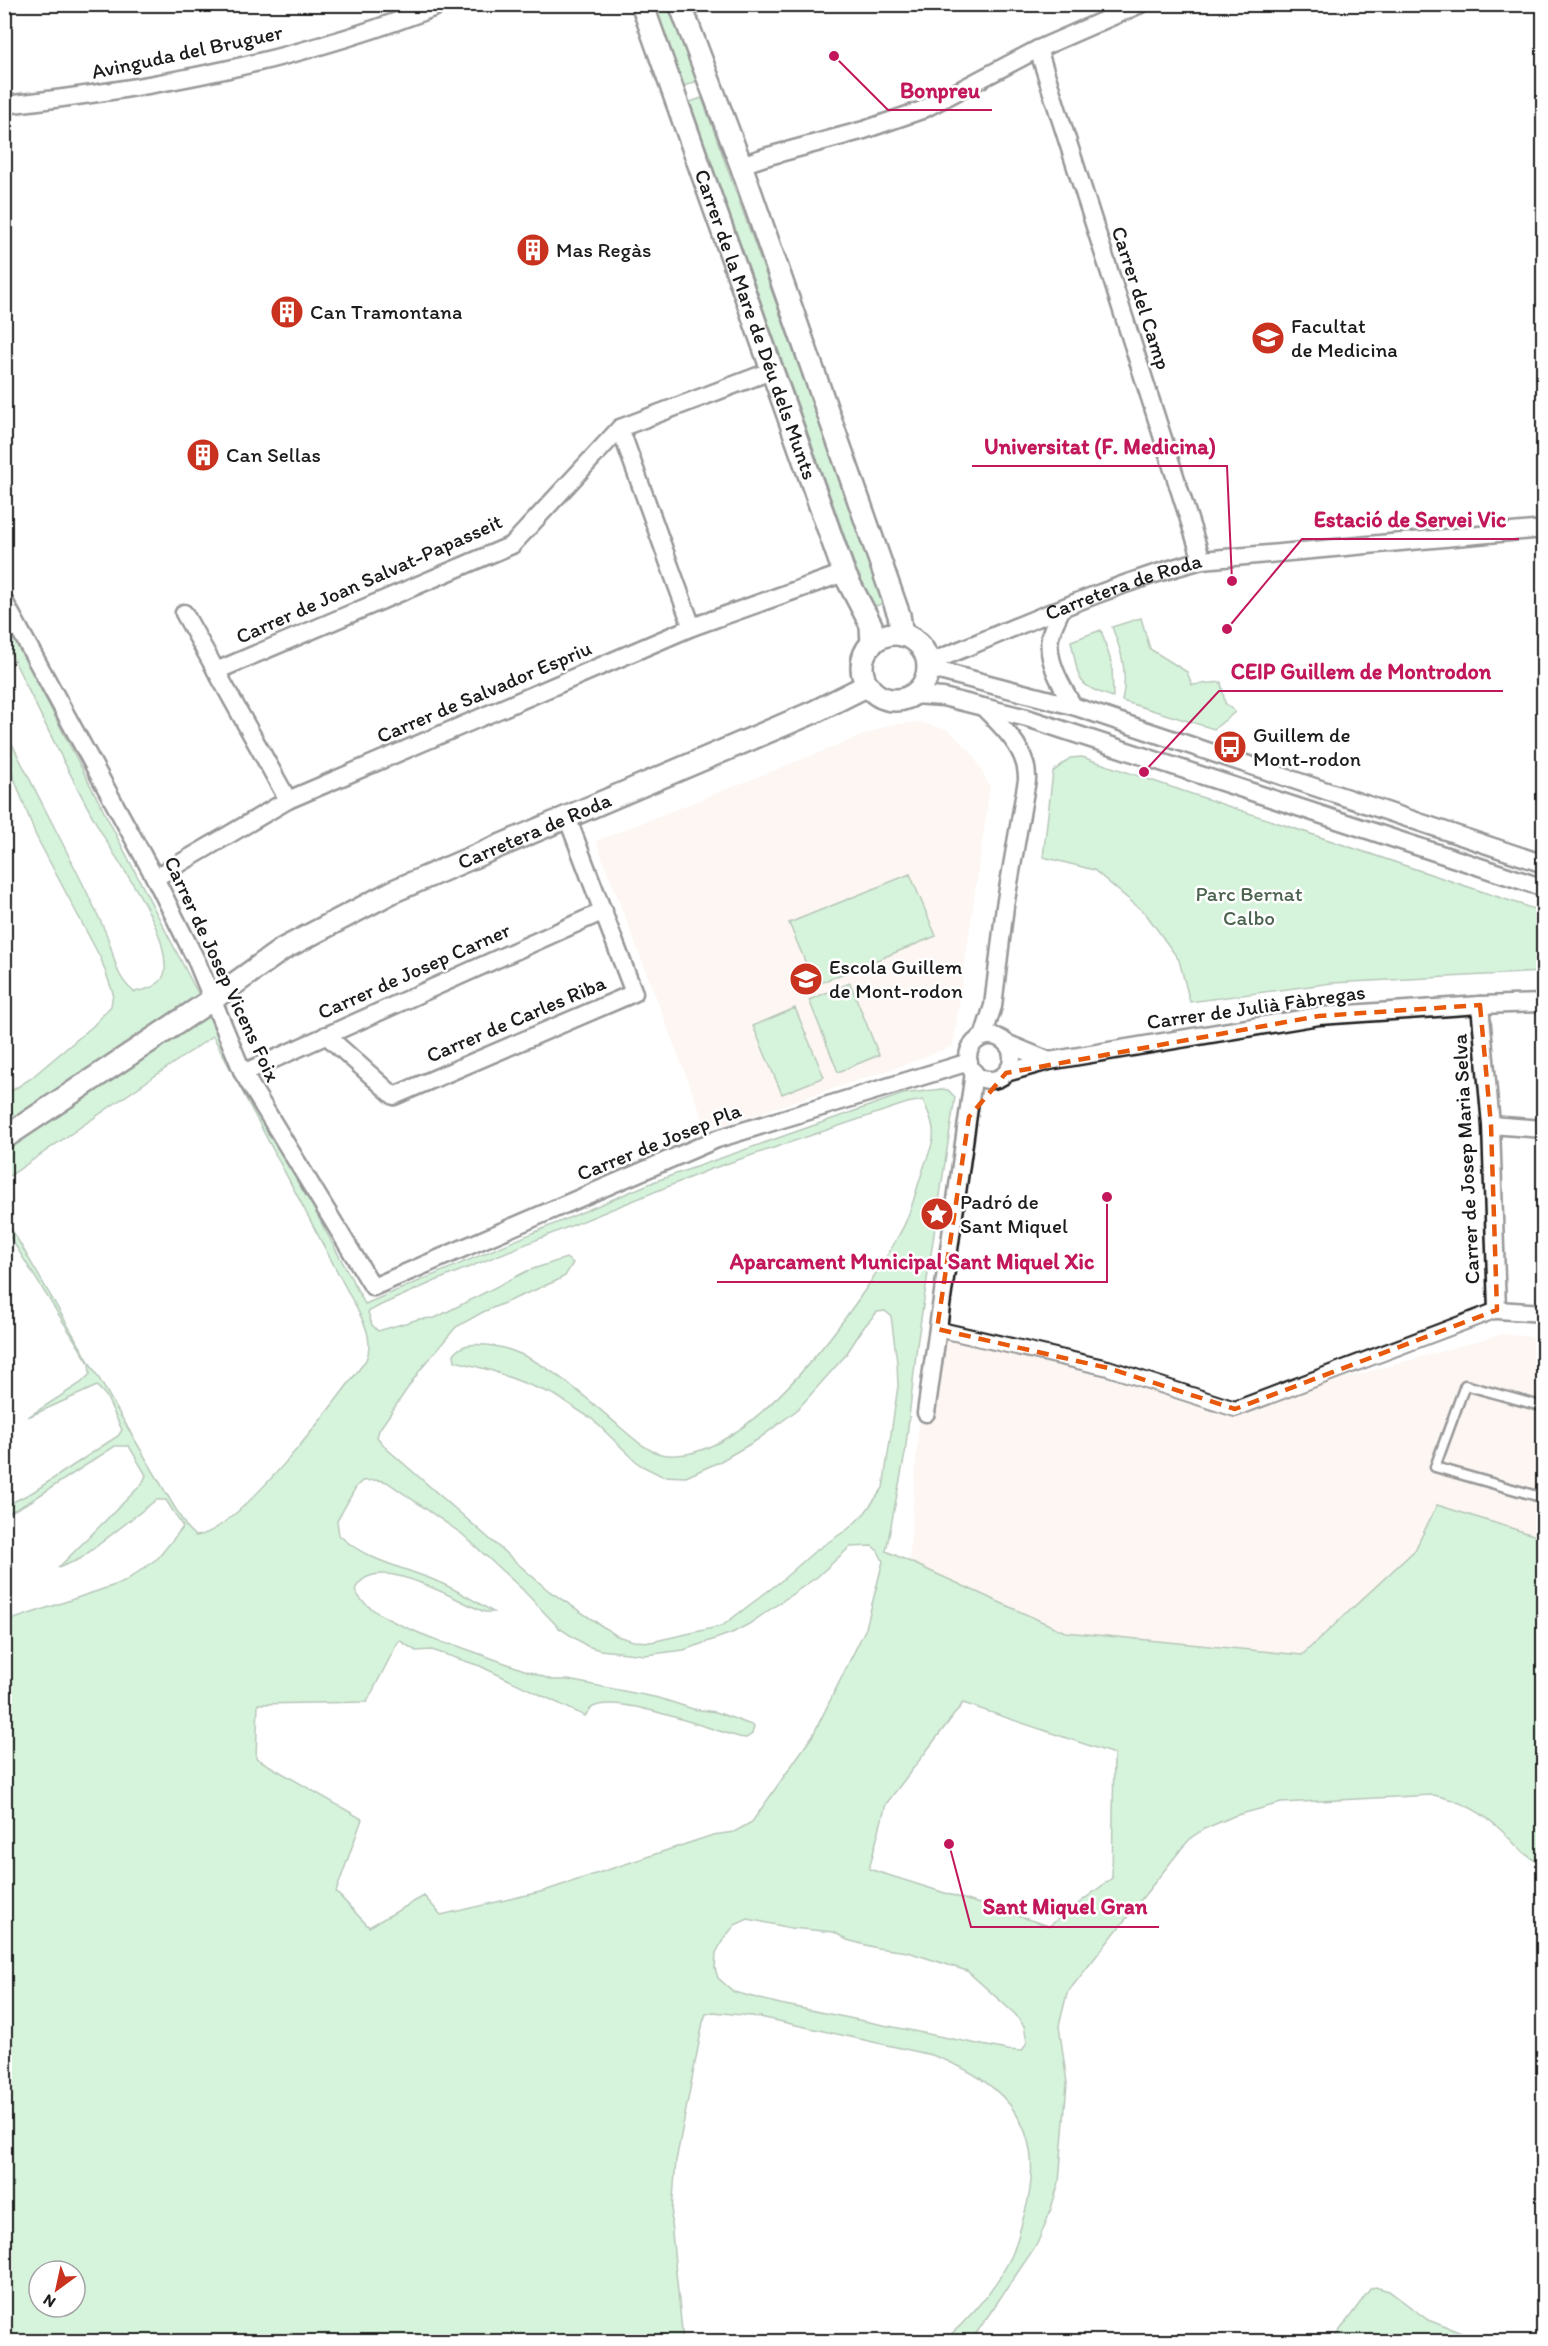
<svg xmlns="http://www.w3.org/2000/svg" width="1548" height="2346" viewBox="0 0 1548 2346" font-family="Itim,sans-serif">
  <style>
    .built { fill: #faece2 }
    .green { fill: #a5e6b0; stroke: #608166; stroke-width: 1.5; fill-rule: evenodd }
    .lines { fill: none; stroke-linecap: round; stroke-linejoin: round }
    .service-casing { stroke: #1c1c1c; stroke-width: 13 }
    .pedestrian-casing { stroke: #1c1c1c; stroke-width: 18 }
    .minor-casing { stroke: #1c1c1c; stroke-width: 21 }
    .tertiary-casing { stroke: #1c1c1c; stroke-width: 26 }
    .service { stroke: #fff; stroke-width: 8 }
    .pedestrian { stroke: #fff; stroke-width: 14 }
    .minor { stroke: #fff; stroke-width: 16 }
    .tertiary { stroke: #fff; stroke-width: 21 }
    .marked { fill: none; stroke: #e8590c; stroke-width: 4.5; stroke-dasharray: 12 8; stroke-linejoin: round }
    .labels { text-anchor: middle; stroke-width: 5; stroke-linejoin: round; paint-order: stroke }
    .street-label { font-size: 21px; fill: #1c1c1c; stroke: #fff }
    .poi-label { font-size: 21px; fill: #1c1c1c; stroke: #fff; text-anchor: start }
    .park-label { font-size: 21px; fill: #4c6350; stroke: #fff }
    .leader { fill: none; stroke: #c2185b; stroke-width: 2 }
    .callout-dot { fill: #c2185b; stroke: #fff; stroke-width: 2 }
    .callout-label { font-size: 22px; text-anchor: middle; font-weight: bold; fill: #c2185b; stroke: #fff; stroke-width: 5; stroke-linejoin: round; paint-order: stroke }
  </style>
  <rect width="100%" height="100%" fill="#fff"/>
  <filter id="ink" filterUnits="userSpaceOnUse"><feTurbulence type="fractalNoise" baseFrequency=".0167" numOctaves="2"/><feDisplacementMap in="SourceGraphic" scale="12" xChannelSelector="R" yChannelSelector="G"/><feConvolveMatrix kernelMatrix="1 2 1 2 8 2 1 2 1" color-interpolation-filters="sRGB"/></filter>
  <g filter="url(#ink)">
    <path class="built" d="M920,722L948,730L972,753L990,787L953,1046L901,1066L707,1130L596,841L889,725Z
      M925,1334L1235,1409L1503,1334L1543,1338V1538L1437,1506L1415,1550L1302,1655L1065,1632L909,1563Z"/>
    <path class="green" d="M670,6L697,81L684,86L657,11Z
      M702,98L884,603L870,608L690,102Z
      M4,618L192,982L365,1304L656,1181L903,1094L941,1089L948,1090L955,1097L917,1345L905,1454L886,1551L1065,1632L1302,1655L1415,1550L1437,1505L1543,1538V1864C1527,1859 1515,1844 1503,1832C1484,1813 1459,1800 1433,1795L1281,1803L1234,1816L1204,1829L1192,1837L1182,1848L1067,1993L1059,2026L1067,2083L1059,2182L1049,2215L1037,2244L971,2341H944C971,2317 996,2288 1012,2255C1017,2243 1020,2229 1024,2216C1049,2132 1010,2083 932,2055L760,2017L714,2012L706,2014L703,2022L676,2161L671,2223L683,2341H5V1622L124,1582L158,1558L183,1527L166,1500H156L80,1559L58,1568L142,1484L146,1475L129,1446H115L31,1501L5,1515V1506L33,1492L107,1443L118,1436L122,1430L106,1396L97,1386L28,1417L81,1383L90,1374L89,1363L5,1229V1218L166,1493L187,1528L195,1536C238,1534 339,1397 366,1360C376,1336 359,1314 348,1292L213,1036L5,1179V1095L30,1079L93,1026L111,1006L113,993L101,959L36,836L5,754V729C37,797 75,863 105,931C116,955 112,974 134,992C147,990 164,985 165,970C167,925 121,869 100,830C66,769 36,705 5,642ZM923,1100C928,1112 935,1125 933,1139C931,1151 925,1162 922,1173C915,1193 911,1215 900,1233C864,1299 747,1471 661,1454C646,1451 631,1436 620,1427C585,1396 534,1349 487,1345C474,1344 462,1343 454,1354L455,1361L493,1371L555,1395L592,1419L640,1465L662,1476L686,1477L719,1462L757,1440L797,1410L845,1356L864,1327L877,1312L885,1311L891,1316L897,1362L898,1386L883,1488L864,1514L848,1529L815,1551L781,1581L722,1626L651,1642L633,1641L617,1636L549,1591L387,1449L377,1437L379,1430L420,1370L456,1327L483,1312L556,1281L565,1276L573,1263L566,1258L527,1271L435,1318L419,1319L378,1331L372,1325L368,1312L381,1305L440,1279L711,1169L907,1103ZM378,1480L387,1482L462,1534L522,1589L559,1628L587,1646L600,1650L645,1655L684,1650L732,1633L749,1624L817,1577L850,1547L872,1546L878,1551L883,1561L866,1628L813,1735L752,1822L734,1832L713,1835L544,1891L441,1915L424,1896L369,1927L336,1892L362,1819L256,1758L258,1704L367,1702L399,1640L416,1651L432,1650L480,1666L585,1716C589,1710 592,1706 599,1705C629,1698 706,1728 739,1737L746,1738L752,1734L754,1726L716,1712L693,1709L659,1698L568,1680H552L455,1645L447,1644C422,1634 365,1615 355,1590C374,1548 456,1601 485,1612H493C475,1601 456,1589 436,1581C403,1567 366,1561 339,1535L337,1521L356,1487L362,1481ZM963,1703L1114,1754L1112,1878L1049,1926L869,1869L886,1804ZM748,1919L791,1928L834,1932L847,1940L877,1948L908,1952L967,1971L1015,2014L1024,2026L1027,2042L1022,2051L1007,2050L780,2004L734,1992L718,1978L715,1968L716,1953L724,1938L735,1925ZM39,2271H75V2307H39Z
      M1141,618L1150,649L1187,672L1192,685L1221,682L1225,703L1235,712L1214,729L1122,701C1128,673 1122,652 1112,627Z
      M1101,630L1112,665L1113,697C1073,685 1080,679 1071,641Z
      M1082,757L1543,912V972L1332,983L1190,1002L1179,960L1146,914L1094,870L1043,857L1053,772L1070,758Z
      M910,874L936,936L815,985L789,923Z
      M850,983L879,1055L838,1072L809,1000Z
      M795,1008L824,1077L782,1094L753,1026Z
      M1375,2287L1389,2291L1428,2320L1482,2341H1332L1370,2289Z"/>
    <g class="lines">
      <g class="service-casing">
        <path id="service" d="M1544,1407L1465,1385L1435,1467L1544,1498"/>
      </g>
      <g class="pedestrian-casing">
        <path id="pedestrian" d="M937,1329L1108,1368L1235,1409L1497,1310"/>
      </g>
      <g class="minor-casing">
        <g id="minor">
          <path d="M1038,49L1202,560"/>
          <path d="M4,105C154,89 302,60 443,4"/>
          <path d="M741,165L765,157L864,130L922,110L1038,49L1141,4"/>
          <path d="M620,428L692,627"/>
          <path d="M4,601L155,878L197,962L243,1073L373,1287L717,1139L969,1062"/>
          <path d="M1061,610C1057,619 1052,628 1050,637C1046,661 1062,686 1073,706"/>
          <path d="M184,613L288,800"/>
          <path id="s1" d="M928,663C1018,627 1107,585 1202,560L1544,529"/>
          <path d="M928,668L1073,706L1544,864"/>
          <path d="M216,671L512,545L620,428L771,371"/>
          <path d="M913,695L943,697L1027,718L1544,888"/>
          <path d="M155,878L288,800L692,627L844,573"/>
          <path d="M1480,1005L1491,1125L1497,1310L1544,1313"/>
          <path d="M326,1035L394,1096L634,993L567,817"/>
          <circle cx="990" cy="1058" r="22"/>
          <path d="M983,1037L993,1006L1005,906L1027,780C1028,749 1003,728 983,707"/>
          <path d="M1006,1043L1049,1061"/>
          <path d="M243,1073L604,911"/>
          <path d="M1006,1073L1049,1061L1319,1016L1480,1005L1544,1003"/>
          <path d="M1491,1125L1544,1129"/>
          <path d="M926,1413L974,1072"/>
        </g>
      </g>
      <g class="tertiary-casing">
        <g id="tertiary">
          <path id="s2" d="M642,4L844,573L871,625L872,644"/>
          <path d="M680,4L741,165L899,615L902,635"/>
          <circle cx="895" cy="667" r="33"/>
          <path id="s3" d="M4,1138L213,999L283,949L396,890L814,712L868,685"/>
        </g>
      </g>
      <use href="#service" class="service"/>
      <use href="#pedestrian" class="pedestrian"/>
      <use href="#minor" class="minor"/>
      <use href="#tertiary" class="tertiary"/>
    </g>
  </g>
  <path d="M0 0H1548V2346H0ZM1480,1005L1491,1125L1497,1310L1235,1409L1108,1368L937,1329L969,1117L1006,1073L1319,1016Z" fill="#fff" fill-opacity=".55" fill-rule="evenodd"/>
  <path class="marked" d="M1480,1005L1491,1125L1497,1310L1235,1409L1108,1368L937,1329L969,1117L1006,1073L1319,1016Z"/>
  <defs>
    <g id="building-disc" transform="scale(1.725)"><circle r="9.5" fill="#c8321e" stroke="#fff"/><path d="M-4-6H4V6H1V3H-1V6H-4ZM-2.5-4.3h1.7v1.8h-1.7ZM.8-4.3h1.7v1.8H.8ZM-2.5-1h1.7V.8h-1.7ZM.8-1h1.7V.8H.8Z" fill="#fff"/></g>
    <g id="university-disc" transform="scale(1.725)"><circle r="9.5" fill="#c8321e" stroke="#fff"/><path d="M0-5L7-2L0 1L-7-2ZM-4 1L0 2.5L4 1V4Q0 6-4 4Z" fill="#fff"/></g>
    <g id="bus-disc" transform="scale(1.725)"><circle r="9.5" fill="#c8321e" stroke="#fff"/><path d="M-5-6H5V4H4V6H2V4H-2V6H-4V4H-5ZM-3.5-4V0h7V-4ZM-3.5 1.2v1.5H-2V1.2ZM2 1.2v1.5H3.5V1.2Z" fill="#fff"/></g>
    <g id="school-disc" transform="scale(1.725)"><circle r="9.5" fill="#c8321e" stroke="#fff"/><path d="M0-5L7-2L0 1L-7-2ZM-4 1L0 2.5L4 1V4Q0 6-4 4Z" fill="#fff"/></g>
    <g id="sight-disc" transform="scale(1.725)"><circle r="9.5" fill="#c8321e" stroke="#fff"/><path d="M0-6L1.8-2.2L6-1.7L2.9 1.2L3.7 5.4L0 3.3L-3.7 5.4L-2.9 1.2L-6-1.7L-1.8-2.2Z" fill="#fff"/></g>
  </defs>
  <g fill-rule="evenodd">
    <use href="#building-disc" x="533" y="250"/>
    <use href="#building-disc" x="287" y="312"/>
    <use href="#university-disc" x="1268" y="338"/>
    <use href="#building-disc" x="203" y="455"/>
    <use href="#bus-disc" x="1230" y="747"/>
    <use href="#school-disc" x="806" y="979"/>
    <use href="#sight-disc" x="937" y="1214"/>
  </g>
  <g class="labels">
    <g class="street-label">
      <text transform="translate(187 52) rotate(-12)" y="7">Avinguda del Bruguer</text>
      <text transform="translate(1141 298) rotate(72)" y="7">Carrer del Camp</text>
      <text dy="7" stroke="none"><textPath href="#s2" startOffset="340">Carrer de la Mare de Déu dels Munts</textPath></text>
      <text transform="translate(369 579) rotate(-24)" y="7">Carrer de Joan Salvat-Papasseit</text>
      <text dy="7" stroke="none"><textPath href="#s1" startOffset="210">Carretera de Roda</textPath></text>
      <text transform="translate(484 692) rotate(-23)" y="7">Carrer de Salvador Espriu</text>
      <text dy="7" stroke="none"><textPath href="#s3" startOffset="615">Carretera de Roda</textPath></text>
      <text transform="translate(222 969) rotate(65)" y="7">Carrer de Josep Vicens Foix</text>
      <text transform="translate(414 971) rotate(-24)" y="7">Carrer de Josep Carner</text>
      <text transform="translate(1256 1007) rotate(-8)" y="7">Carrer de Julià Fàbregas</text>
      <text transform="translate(516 1019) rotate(-23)" y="7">Carrer de Carles Riba</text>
      <text transform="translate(659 1142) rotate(-22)" y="7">Carrer de Josep Pla</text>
      <text transform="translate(1466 1159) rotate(-93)" y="7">Carrer de Josep Maria Selva</text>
    </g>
    <g class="poi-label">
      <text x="556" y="257">Mas Regàs</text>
      <text x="310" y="319">Can Tramontana</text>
      <text x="1291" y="333">Facultat<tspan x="1291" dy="24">de Medicina</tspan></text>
      <text x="226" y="462">Can Sellas</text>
      <text x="1253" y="742">Guillem de<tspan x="1253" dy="24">Mont-rodon</tspan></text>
      <text x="829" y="974">Escola Guillem<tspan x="829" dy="24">de Mont-rodon</tspan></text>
      <text x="960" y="1209">Padró de<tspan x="960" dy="24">Sant Miquel</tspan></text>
    </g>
    <g class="park-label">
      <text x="1249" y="901">Parc Bernat<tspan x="1249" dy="24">Calbo</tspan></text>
    </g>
  </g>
  <path class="leader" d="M834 56L888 110H992M1232 581L1227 466H972M1227 629L1302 539H1519M1144 772L1219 691H1503M1107 1197L1107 1282H717M949 1844L971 1927H1159"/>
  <g class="callout-dot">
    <circle cx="834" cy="56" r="6"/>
    <circle cx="1232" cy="581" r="6"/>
    <circle cx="1227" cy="629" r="6"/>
    <circle cx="1144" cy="772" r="6"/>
    <circle cx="1107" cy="1197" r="6"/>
    <circle cx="949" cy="1844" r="6"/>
  </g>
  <g class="callout-label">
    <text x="940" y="98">Bonpreu</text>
    <text x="1100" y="454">Universitat (F. Medicina)</text>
    <text x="1410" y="527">Estació de Servei Vic</text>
    <text x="1361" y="679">CEIP Guillem de Montrodon</text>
    <text x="912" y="1269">Aparcament Municipal Sant Miquel Xic</text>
    <text x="1065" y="1914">Sant Miquel Gran</text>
  </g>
  <rect width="1548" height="2346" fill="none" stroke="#fff" stroke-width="24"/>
  <rect x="12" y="12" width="1524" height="2322" fill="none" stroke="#1c1c1c" stroke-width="2" filter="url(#ink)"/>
  <g transform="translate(57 2289) rotate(213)"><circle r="28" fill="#ffffff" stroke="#a4a4a4" stroke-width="1.5"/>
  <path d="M0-4.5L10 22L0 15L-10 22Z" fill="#c8321e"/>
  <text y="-9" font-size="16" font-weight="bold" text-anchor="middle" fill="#1c1c1c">N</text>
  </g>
</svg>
